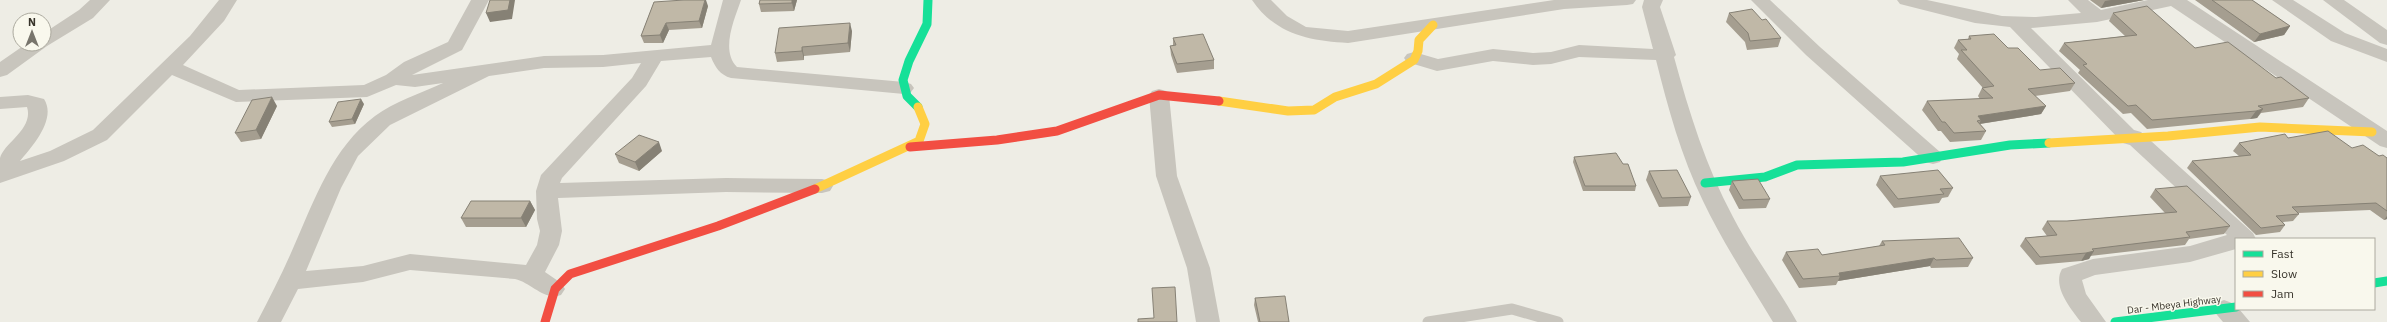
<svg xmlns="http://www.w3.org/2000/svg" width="2387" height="322" viewBox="0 0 2387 322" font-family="'IBM Plex Sans',sans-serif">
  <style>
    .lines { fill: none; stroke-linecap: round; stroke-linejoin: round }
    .lane { stroke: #c8c5bd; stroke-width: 11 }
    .street { fill: #c8c5bd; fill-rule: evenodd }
    .fast { stroke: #16e098; stroke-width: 9 }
    .slow { stroke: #ffcf43; stroke-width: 9 }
    .jam { stroke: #f24e42; stroke-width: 9 }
    .wall { fill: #a59e90 }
    .shaded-wall { fill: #868175 }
    .building { fill: #c0b8a7; stroke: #868175 }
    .labels { text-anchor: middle; stroke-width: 3; stroke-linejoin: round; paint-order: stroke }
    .street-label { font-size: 10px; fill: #38342b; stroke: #f9f8ed }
  </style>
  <rect width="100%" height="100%" fill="#eeede5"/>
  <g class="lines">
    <path class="lane" d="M1428,322L1512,309L1558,322"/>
    <path class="street" d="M90,0H110L93,18L47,46L7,75L0,77V62L26,44H44V33L79,10Z
      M219,0H237L224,21L183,65L239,90L364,85L386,75L404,62L448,42L471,0H489L462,50L412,75L544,56L603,55L711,45L723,0H741C735,18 720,50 737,67L904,82L911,84L914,88L911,92L904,94L731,78C720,75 715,67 711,57L661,61L646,86L562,178L560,183L726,178L822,179L830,181L833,186L830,191L822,193L726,192L558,198L562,231L559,245L545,272L561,283L565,289L561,295C544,301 532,283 515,279L410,270L363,282L298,289L281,322H257C270,297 283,272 294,246C315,199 332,148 375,116C394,102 421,93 443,83L415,87L396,85L367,97L236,102L172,75L107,140L64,161L0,183C0,176 0,165 0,158C4,143 34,129 27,107L0,109V97L28,95L44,99C57,119 32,147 20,161L50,151L93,130L190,36ZM641,63L632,78L541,175L536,191L537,219L540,231L537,245L526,265L410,254L363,266L306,271L341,188L358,156L390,125L489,76L544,68L603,67Z
      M1252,0H1271L1287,16L1306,27L1348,31L1554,0H1636L1633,4L1627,5L1564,9L1348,43C1309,41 1275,34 1252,0Z
      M1644,0H1663L1660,7L1676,55L1674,57C1689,112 1706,167 1733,217C1752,254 1777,286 1797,322H1773C1749,282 1723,243 1703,201C1681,156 1668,108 1656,60L1579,57L1551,64L1533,65L1493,61L1437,71L1407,62L1404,58L1407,54L1414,52L1438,59L1493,49L1533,53L1551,52L1579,45L1653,49L1642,7Z
      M1751,0H1770L1820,47L1940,152L1943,157L1940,162L1933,164L1926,162L1806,55Z
      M1897,0H1927L2002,16L2036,17L2081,13L2068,0H2088L2101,10L2148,0H2187L2387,131V148L2380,146L2171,6L2097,22L2031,28L2134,130L2141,132L2253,233L2256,239H2236V249L2190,262L2095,275L2082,280L2086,294L2106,322H2081C2070,308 2052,286 2062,269L2093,259L2190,246L2227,235L2130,145L2123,143L2010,27L1975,23L1900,4Z
      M2272,0H2293L2345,33L2387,49V62L2331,41Z
      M2323,0H2344L2387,30V45L2380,43Z
      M1159,89L1166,91L1169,95L1177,176L1210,268L1220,322H1196L1187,268L1156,176L1149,95L1152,91Z
      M2224,300L2232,303L2236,309H2239L2250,322H2223L2212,309L2216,303Z"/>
    <path class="fast" d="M918,107L907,96L903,80L909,61L927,24L928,0
      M1705,183L1765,177L1797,165L1903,162L2010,145L2049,143
      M2374,283L2387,281
      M2115,322L2236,307"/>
    <path class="slow" d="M1219,101L1288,111L1314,110L1335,97L1376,84L1414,60L1418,51L1419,40L1433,25
      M2049,143L2168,136L2260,127L2372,132
      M815,189L919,141L925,124L918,107"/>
    <path class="jam" d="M910,147L997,140L1057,131L1159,95L1219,101
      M545,322L555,289L570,274L718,226L815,189"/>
  </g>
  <path class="wall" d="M760,0H797L794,11L761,12L759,4Z
    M2090,0H2144L2101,8Z
    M2195,0H2252L2290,26L2284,35L2254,42Z
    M654,2L708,6L702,28L669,30L663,43H644L641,36Z
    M1729,13L1781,38L1778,47L1747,50L1745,42L1726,22Z
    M2113,13L2195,48L2276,78L2309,98L2303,107L2261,113L2257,118L2250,119L2147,129L2131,113L2123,114L2078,73L2080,70L2059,51L2064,43L2125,36L2109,21Z
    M852,31L850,52L804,56V60L777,62L775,53Z
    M1969,36L2008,48L2040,70L2075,83L2070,91L2035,96L2046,106L2041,114L1980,124L1986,131L1981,140L1950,142L1941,131H1938L1922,110L1927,101L1980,99L1978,96L1982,88H1983L1957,59L1959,54L1954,48L1958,40L1968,39Z
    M1173,38L1214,60V69L1177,73L1171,55L1170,46H1173Z
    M364,104L355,124L332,127L329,122Z
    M277,106L261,139L241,142L235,133Z
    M2288,138L2352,148L2387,158V219L2384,220L2370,210L2298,213L2299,214L2293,221L2283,222L2285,225L2280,232L2256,235L2187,168L2192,161L2239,156L2233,151L2239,143Z
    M662,151L639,171L619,163L615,154Z
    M1574,157L1636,186L1635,191H1583L1573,162Z
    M1649,171L1691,197L1688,206L1659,207L1646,180Z
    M1880,176L1953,188L1948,197L1942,198L1939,203L1894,208L1876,185Z
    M1732,181L1770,199L1766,208L1739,209L1729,190Z
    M2155,189L2230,226L2224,234L2189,239L2185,245L2090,256L2089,259L2081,261L2036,265L2020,246L2025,238L2047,236L2042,229L2047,221H2067L2165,213L2150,197Z
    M530,201L535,210L526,227H466L461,218Z
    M1882,241L1973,258L1968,267L1931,268L1930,266L1838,281L1836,285L1799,288L1782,260L1786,252L1822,255L1879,246Z
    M1255,298L1289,322H1258L1254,305Z"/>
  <path class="shaded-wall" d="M510,0H515L512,19L490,22L486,13Z
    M705,0H706L708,6L702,28L699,21Z
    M792,0H797L794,11L792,3Z
    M2111,0H2144L2101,8L2105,1Z
    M666,23L669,30L663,43L660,35Z
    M850,23L852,31L850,52L848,43Z
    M2290,26L2284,35L2254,42L2260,34Z
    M802,47L804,56V60L802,51Z
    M272,97L277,106L261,139L256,130Z
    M361,99L364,104L355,124L352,119Z
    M2046,106L2041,114L1979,124L1981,120L1978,116Z
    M2263,109L2257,118L2250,119L2256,111Z
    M659,142L662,151L639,171L635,162Z
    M530,201L535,210L526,227L521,218Z
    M2387,216V219L2384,220Z
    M2094,251L2089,259L2081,261L2086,253Z
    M1934,258L1930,266L1838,281L1840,276L1839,273Z"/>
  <path class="building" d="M490,0H510L508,10L486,13Z
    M684,0H705L699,21L666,23L660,35L641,36L654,2Z
    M760,0H792V3L759,4Z
    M2212,0H2252L2290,26L2260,34Z
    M2147,6L2195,48L2228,42L2276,78L2281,77L2309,98L2258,106L2263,109L2256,111L2152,120L2136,105L2128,106L2083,65L2087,64L2064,43L2137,35L2113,13Z
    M1752,9L1762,20L1766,19L1781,38L1750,41L1748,33L1729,13Z
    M850,23L848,43L802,47V51L775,53L779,28Z
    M1203,34L1214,60L1177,64L1170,46L1176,45L1173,38Z
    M1994,34L2008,48H2018L2040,70L2060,68L2075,83L2028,89L2046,106L1978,116L1981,120L1977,121L1986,131L1954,133L1945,122H1942L1927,101L1993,98L1982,88L1994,86L1961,50H1967L1958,40L1971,39L1969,36Z
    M272,97L256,130L235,133L252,100Z
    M361,99L352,119L329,122L338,102Z
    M2328,131L2352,148L2363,145L2379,156L2383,155L2387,158V211L2376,203L2292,207L2299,214L2276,216L2285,225L2261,228L2192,161L2251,155L2239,143L2285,134L2288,138Z
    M639,135L659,142L635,162L615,154Z
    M1616,153L1623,164H1628L1636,186H1585L1574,157Z
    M1677,170L1691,197L1662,198L1649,171Z
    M1938,170L1953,188L1940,189L1944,194L1898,199L1880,176Z
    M1758,179L1770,199L1743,200L1732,181Z
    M2187,186L2230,226L2186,232L2190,237L2092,249L2094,251L2086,253L2040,257L2025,238L2057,235L2047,221H2067L2177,212L2155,189Z
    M471,201H530L521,218H461Z
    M1959,238L1973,258L1936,260L1934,258L1839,273L1840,276L1803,279L1786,252L1818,249L1822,255L1885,245L1882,241Z
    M1175,287L1177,322H1138V319L1154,318L1152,288Z
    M1285,296L1289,322H1260L1255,298Z"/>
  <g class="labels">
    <g class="street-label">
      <text transform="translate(2174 304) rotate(-7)" y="4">Dar - Mbeya Highway</text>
    </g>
  </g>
  <rect x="2235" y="238" width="140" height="72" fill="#f9f8ed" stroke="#acaa9f"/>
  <rect x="2243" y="251" width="20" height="6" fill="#16e098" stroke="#acaa9f"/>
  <text x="2271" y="258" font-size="12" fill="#38342b">Fast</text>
  <rect x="2243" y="271" width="20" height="6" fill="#ffcf43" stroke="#acaa9f"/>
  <text x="2271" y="278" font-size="12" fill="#38342b">Slow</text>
  <rect x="2243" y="291" width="20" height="6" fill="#f24e42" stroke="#acaa9f"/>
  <text x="2271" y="298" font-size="12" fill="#38342b">Jam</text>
  <g transform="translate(32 32)"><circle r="19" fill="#f9f8ed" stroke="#acaa9f"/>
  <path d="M0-3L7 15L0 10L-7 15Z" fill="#78756c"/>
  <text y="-6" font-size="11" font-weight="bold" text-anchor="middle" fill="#38342b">N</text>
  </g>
</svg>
